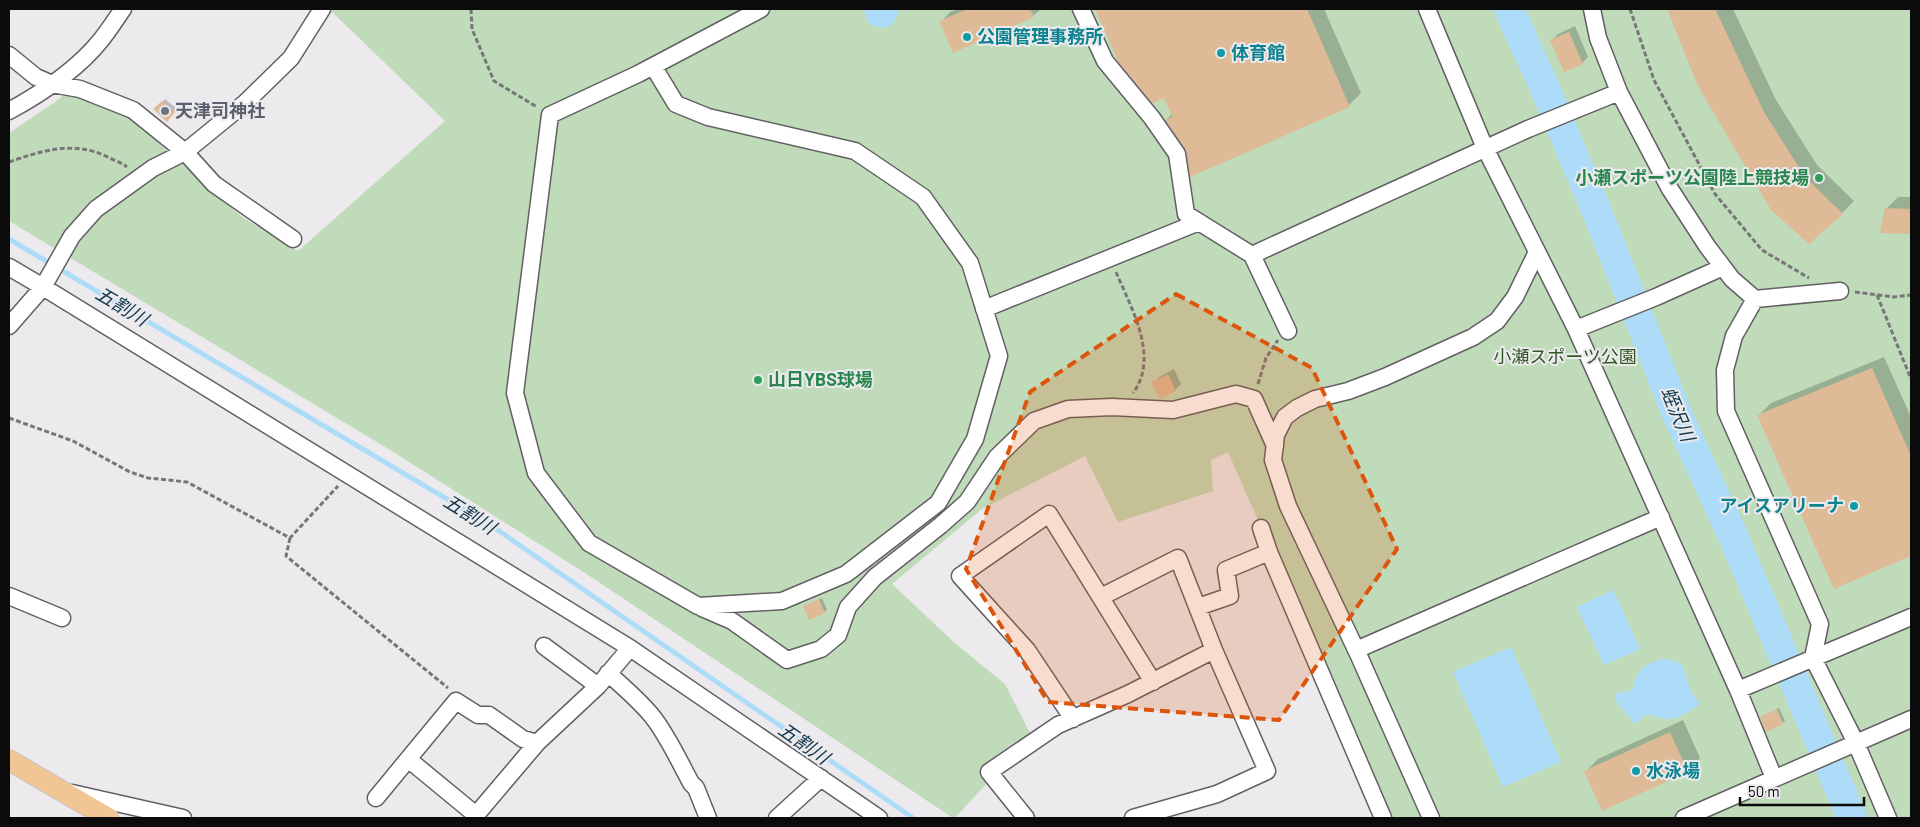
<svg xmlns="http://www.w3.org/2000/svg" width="1920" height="827" viewBox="0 0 1920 827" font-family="Barlow,'Noto Sans JP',sans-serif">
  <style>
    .green { fill: #c0dbb9 }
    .water { fill: #addcf9 }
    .shadow { fill: #0003 }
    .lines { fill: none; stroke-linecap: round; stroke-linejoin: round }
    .stream { stroke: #addcf9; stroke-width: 5 }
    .river { stroke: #addcf9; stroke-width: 30 }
    .building { fill: #dfba97 }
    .minor-casing { stroke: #626063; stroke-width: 19 }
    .major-casing { stroke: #c5c4c5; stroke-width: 22 }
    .path { stroke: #787678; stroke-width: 3; stroke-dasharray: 5 2.5; stroke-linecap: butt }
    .minor { stroke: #fff; stroke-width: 16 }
    .major { stroke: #f2c594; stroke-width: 20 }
    .marked { fill: #dd550c; fill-opacity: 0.2; stroke: #dd550c; stroke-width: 4; stroke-dasharray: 10 6; stroke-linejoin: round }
    .culture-dot { fill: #0f9aa8; stroke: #eceaed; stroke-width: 2 }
    .worship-dot { fill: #6b7280; stroke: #eceaed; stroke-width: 2 }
    .leisure-dot { fill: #2e9e5b; stroke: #eceaed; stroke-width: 2 }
    .labels { text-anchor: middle; stroke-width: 4; stroke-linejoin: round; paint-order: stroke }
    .culture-label { font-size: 18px; font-weight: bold; fill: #0d838f; stroke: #eceaed; text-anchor: start }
    .worship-label { font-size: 18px; font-weight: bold; fill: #5b616d; stroke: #eceaed; text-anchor: start }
    .leisure-label { font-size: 18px; font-weight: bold; fill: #27864d; stroke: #eceaed; text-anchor: end }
    .park-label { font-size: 18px; fill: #2f5925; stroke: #eceaed }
    .water-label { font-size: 19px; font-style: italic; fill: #12384d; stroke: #eceaed }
  </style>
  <rect width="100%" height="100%" fill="#eceaed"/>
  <path class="green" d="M330,9H1911V818H1389L1228,452L1211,460L1213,491L1118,522L1085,456L982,509L892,584L956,644L1005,684L1031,735L955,818H953L585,573L382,445L9,221V133L55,102L70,90L130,118L242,217L298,251L445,121L330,10Z"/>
  <path class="water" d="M864,9H898C898,27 880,34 867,21Z
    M1613,590L1640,649L1604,665L1577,607Z
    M1511,647L1561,762L1503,787L1453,672Z
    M1665,659L1675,661L1682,665L1691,691L1700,704C1692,709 1682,717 1672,719C1655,722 1650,705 1637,724L1634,723L1615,700L1617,692C1622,693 1629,693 1632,689C1634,686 1634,681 1636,677C1643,666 1652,660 1665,659Z"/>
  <path class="shadow" d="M958,9H1041L1033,16L941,22L950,12Z
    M1097,9H1324L1361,93L1349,105L1165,121L1172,114L1164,96L1140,107Z
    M1669,9H1733L1776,100L1817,165L1854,201L1842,213L1699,85Z
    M1575,26L1588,57L1582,63L1565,71L1552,40L1558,34Z
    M165,99L177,109L167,120L155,109Z
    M1898,197H1911V233L1905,234L1886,209Z
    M1884,357L1911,417V554L1834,588L1759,415L1771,403Z
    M1174,369L1181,384L1175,390L1153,383L1159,377Z
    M822,598L827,610L824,612L804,606Z
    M1779,708L1785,721L1782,723L1761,717Z
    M1683,720L1700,758L1688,770L1603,809L1586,771L1598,759Z"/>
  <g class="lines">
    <path class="stream" d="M9,239L489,524L913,818"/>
    <path class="river" d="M1509,9L1544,86L1597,212L1677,414L1733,536L1852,818"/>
  </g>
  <path class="building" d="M968,9H1030L1034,17L953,53L939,21Z
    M1095,9H1307L1350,107L1188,178L1163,121L1172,117L1164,98L1139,109Z
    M1667,9H1715L1764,112L1805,177L1843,214L1809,244L1771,210L1698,86Z
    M1569,32L1583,64L1564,72L1550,40Z
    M162,101L175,112L167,122L153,109Z
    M1885,208L1911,209V234L1880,233Z
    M1872,368L1911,456V556L1834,589L1757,415Z
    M1168,374L1176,391L1160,399L1151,382Z
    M819,599L825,613L809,620L803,606Z
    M1777,709L1783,724L1766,732L1760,717Z
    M1670,732L1688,772L1602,811L1584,771Z"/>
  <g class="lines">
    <g class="minor-casing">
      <path id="minor" d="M1081,9L1105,61L1152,118L1177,154L1186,214L1252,255L1288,331
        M1427,9L1485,148L1576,329L1738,690L1774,778
        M1592,9L1598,38L1619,92L1670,189L1707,246L1732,279L1755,299L1840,291
        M9,55L36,77L52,84L80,89L133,110L185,152L214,184L293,239
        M653,66L676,104L708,117L855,151L923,197L970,263L999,356L975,439L938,503L846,574L782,601L698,606L589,543L536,473L515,393L550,115L638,74L761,9
        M9,111C42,93 77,70 101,40C109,30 116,19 123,9
        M1252,255L1528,129L1619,92
        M9,267L43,287L630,648L879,818
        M1755,299L1734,336L1725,370L1726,411L1820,624L1813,658L1856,743L1888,818
        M984,309L1199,222
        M9,326L43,287L72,236L96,209L153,168L185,152L245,103L291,58L322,9
        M1576,329L1656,297L1723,267
        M1261,528L1269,552L1383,818
        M9,596L62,618
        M1101,597L1178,558L1214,650L1267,771L1217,794L1133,818
        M1198,607L1230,596L1226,570L1269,552
        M702,608L732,621L787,660L821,649L838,635L848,607L875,577L941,525L967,502L997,457L1034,421L1068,409L1112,407L1173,410L1236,394L1254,399L1275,446
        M544,646L598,686
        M1356,650L1661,517
        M608,673C623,687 639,700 652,716C668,736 679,761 691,783L696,788L708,818
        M1738,690L1911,617
        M1073,719L1027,650L960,576L1049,514L1153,682
        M408,759L476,815L537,743L598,686L630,648
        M72,793L183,818
        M376,798L456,701L478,715H489L523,739L537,743
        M777,818L821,778
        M1026,818L989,772L1058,725L1128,694L1214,650
        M1431,818L1359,656L1288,506L1273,460L1276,435L1285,417L1297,408L1315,399L1348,391L1385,377L1473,337L1497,321L1515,297L1537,252
        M1684,818L1911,719"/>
    </g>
    <g class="major-casing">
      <path id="major" d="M9,760L108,818"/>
    </g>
    <path class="path" d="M471,9L472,29L494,81L537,107
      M1630,9L1654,80L1715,194L1762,250L1809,278
      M9,162C44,150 75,140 110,158C116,161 122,163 127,167
      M1116,272C1131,308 1160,357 1133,393
      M1855,292L1894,297L1911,295
      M1877,295L1911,379
      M1258,384L1266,358L1278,340
      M9,418L73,441L130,472L148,478L187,482L290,538L338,486
      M290,538L286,556L448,688"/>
    <use href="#minor" class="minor"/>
    <use href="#major" class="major"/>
  </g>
  <path class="marked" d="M1176,294L1312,368L1397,549L1279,720L1048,702L966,569L1030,392Z"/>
  <g class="culture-dot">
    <circle cx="967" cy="37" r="5"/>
    <circle cx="1221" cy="53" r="5"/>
    <circle cx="1854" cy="506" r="5"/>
    <circle cx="1636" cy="771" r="5"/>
  </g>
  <circle class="worship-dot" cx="165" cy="111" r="5"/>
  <g class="leisure-dot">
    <circle cx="1819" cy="178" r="5"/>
    <circle cx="758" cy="380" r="5"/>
  </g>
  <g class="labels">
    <g class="culture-label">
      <text x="977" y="43">公園管理事務所</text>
      <text x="1231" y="59">体育館</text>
      <text x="1844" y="512" text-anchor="end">アイスアリーナ</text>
      <text x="1646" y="777">水泳場</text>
    </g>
    <g class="worship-label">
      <text x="175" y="117">天津司神社</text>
    </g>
    <g class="leisure-label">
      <text x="1809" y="184">小瀬スポーツ公園陸上競技場</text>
      <text x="768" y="386" text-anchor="start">山日YBS球場</text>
    </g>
    <g class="park-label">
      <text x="1565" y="363">小瀬スポーツ公園</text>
    </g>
    <g class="water-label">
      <text transform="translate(122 306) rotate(31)" y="7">五割川</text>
      <text transform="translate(1678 414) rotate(67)" y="7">蛭沢川</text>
      <text transform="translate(470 514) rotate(32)" y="7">五割川</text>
      <text transform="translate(804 743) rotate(35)" y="7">五割川</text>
    </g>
  </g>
  <rect width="1920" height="827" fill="none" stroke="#0c0b0c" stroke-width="20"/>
  <path d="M1740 797v8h124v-8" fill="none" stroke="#0c0b0c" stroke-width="2.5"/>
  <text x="1748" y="797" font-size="15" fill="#0c0b0c" stroke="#eceaed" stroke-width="4" paint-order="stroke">50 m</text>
</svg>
